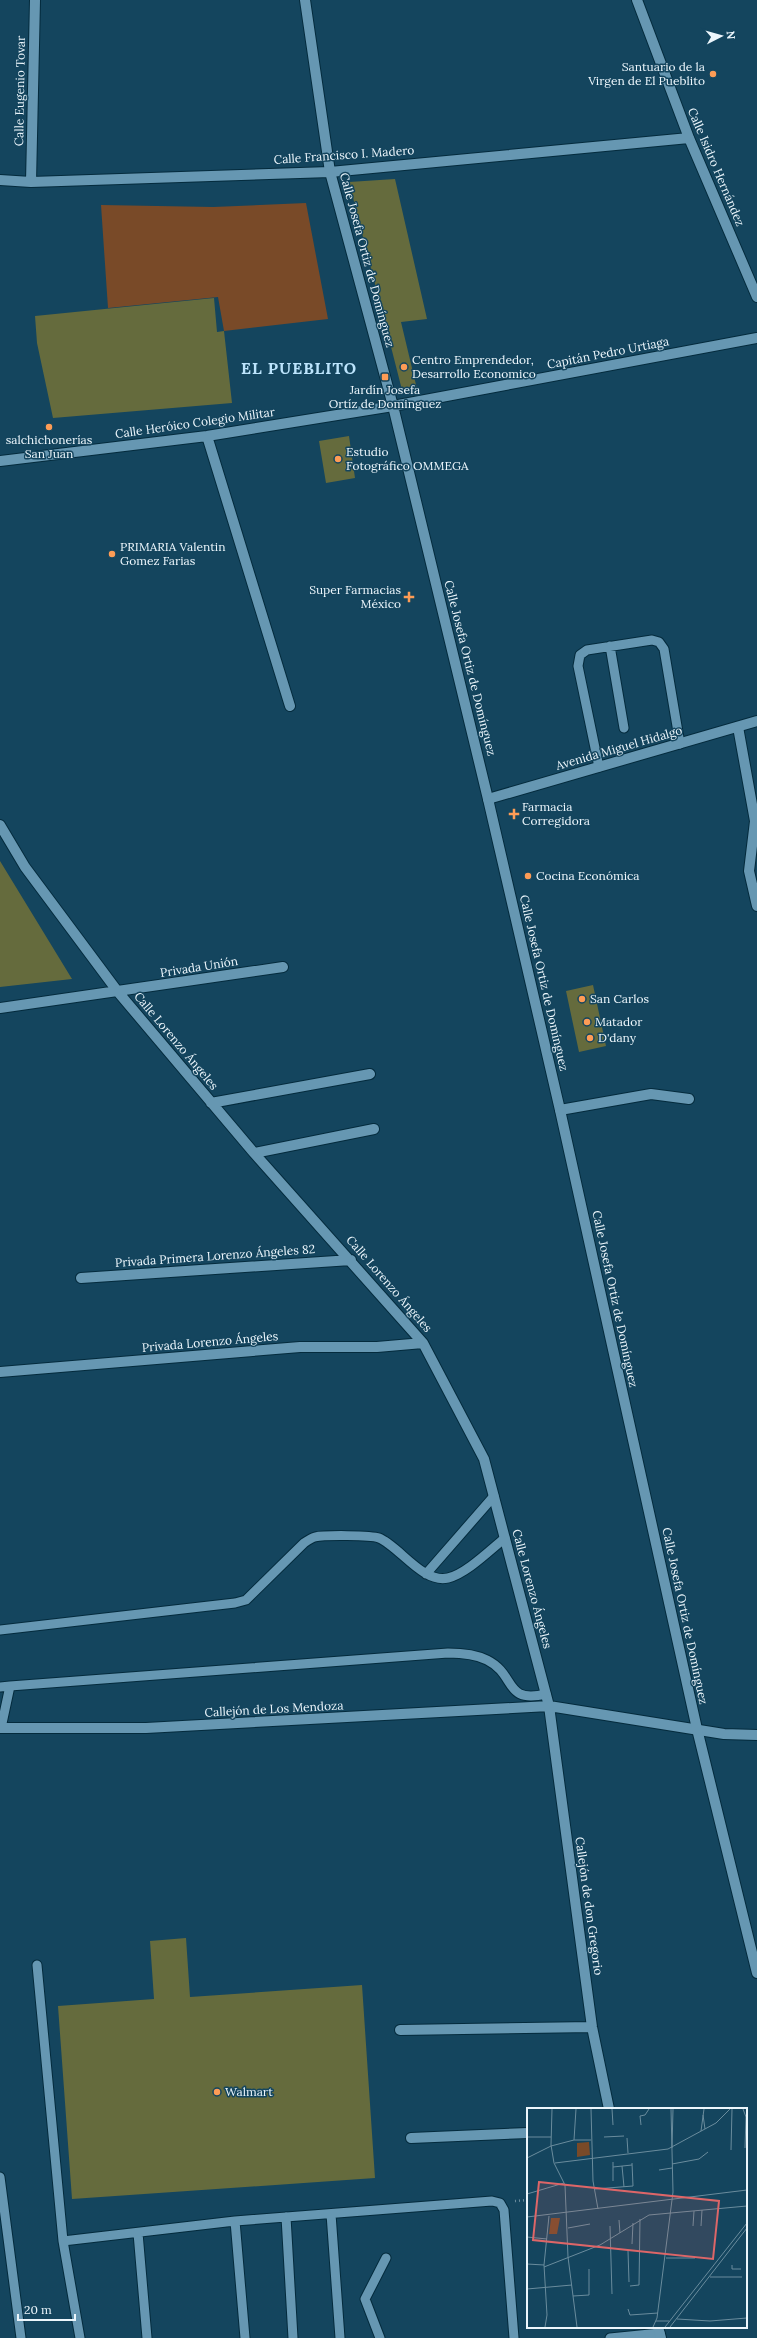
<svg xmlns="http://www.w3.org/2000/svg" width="757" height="2338" viewBox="0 0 757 2338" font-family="Lora,serif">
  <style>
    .green { fill: #794a28 }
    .building { fill: #656b3d }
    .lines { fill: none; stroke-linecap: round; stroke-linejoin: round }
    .lane-casing { stroke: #042b3d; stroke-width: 11 }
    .street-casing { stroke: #042b3d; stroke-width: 12 }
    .secondary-casing { stroke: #042b3d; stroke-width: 12 }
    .path { stroke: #6b8c9d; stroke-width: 2.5; stroke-dasharray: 1 3; stroke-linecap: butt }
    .lane { stroke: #6697b2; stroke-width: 9 }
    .street { stroke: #6697b2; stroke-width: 10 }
    .secondary { stroke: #6697b2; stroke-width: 10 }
    .poi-dot { fill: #fd9c56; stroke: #14455e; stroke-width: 1.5 }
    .labels { text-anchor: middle; stroke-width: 3; stroke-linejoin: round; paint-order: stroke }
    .poi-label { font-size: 12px; fill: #ecf6fc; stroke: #14455e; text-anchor: start }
    .street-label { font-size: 12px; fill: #ecf6fc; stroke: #14455e }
    .district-label { font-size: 16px; font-weight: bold; letter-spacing: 1px; fill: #bce4fc; stroke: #14455e }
    .inset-road { fill: none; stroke: #6a8c9d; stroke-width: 1 }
    .view { fill: #dd6668; fill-opacity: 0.15; stroke: #dd6668; stroke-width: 2 }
    .inset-edge { fill: none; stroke: #ecf6fc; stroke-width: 2 }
  </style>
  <rect width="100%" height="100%" fill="#14455e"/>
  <path class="green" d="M306,203L328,319L224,331L218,297L108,308L101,205L213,207Z"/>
  <path class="building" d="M395,179L427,319L401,322L417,389L402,390L349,182Z
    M214,298L217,332L224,331L232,403L53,418L37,343L35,316Z
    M349,436L355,478L326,483L319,441Z
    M0,861L72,979L0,987Z
    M593,985L606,1046L579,1052L566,991Z
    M186,1938L190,1997L362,1985L375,2178L72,2199L58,2006L154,1999L150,1941Z"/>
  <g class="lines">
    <g class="lane-casing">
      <path id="lane" d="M610,646L624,728
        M599,767L578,666L580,655L587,650L652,640L659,642L664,649L680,744
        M426,1574L494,1496
        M0,1630L235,1603L246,1600L304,1543C307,1541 311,1538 315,1537C323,1535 371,1535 379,1538C399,1546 423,1584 448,1578C466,1574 490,1550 505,1538
        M10,1686L448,1653C462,1653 475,1654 487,1660C517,1675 503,1704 546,1694
        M0,1687L10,1686L1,1728
        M37,1965L63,2241
        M0,2177L21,2338
        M331,2214L340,2338
        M286,2217L293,2338
        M235,2221L245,2338
        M138,2233L147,2338
        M80,2338L63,2241L235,2221L492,2201L500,2203L504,2210L514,2338
        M380,2338L365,2299L386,2258
        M610,2338L660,2333"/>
    </g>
    <g class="street-casing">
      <path id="street" d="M305,0L330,172L393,406L488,799
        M637,0L689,138L757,297
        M0,180L31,182L330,172L689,138
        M31,182L35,0
        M207,436L290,706
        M0,461L207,436L393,406L757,338
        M738,727L755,821L749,871L757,906
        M0,825L25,867L118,992L254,1153L423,1343L484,1459L549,1706L592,2027L609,2109
        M0,1008L283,967
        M211,1103L370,1074
        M560,1110L651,1094L689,1099
        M254,1153L374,1129
        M81,1278L351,1260
        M0,1372L300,1347H377L423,1343
        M0,1728H146L549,1706L724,1734L757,1735
        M400,2030L592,2027
        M411,2138L528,2133
        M658,2327L661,2338"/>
    </g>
    <g class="secondary-casing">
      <path id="secondary" d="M757,721L488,799L560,1110L697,1729L757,1973"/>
    </g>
    <path class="path" d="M515,2201L528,2200"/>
    <use href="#lane" class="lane"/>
    <use href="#street" class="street"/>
    <use href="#secondary" class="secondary"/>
  </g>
  <g class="poi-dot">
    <circle cx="713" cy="74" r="4"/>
    <circle cx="404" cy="367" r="4"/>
    <rect x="381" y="373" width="8" height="8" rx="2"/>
    <circle cx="49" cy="427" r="4"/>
    <circle cx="338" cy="459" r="4"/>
    <circle cx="112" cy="554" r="4"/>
    <path d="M407 591h4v4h4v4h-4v4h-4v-4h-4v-4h4z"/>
    <path d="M512 808h4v4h4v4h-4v4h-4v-4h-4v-4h4z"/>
    <circle cx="528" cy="876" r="4"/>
    <circle cx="582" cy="999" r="4"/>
    <circle cx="587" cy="1022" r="4"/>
    <circle cx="590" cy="1038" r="4"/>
    <circle cx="217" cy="2092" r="4"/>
  </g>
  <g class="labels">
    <g class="poi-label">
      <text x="705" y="71" text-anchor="end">Santuario de la<tspan x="705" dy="14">Virgen de El Pueblito</tspan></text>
      <text x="412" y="364">Centro Emprendedor,<tspan x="412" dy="14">Desarrollo Economico</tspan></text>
      <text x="385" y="394" text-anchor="middle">Jardín Josefa<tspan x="385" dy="14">Ortíz de Dominguez</tspan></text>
      <text x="49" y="444" text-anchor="middle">salchichonerías<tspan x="49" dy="14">San Juan</tspan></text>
      <text x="346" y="456">Estudio<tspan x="346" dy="14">Fotográfico OMMEGA</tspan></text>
      <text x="120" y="551">PRIMARIA Valentin<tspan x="120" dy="14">Gomez Farias</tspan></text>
      <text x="401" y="594" text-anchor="end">Super Farmacias<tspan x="401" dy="14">México</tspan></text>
      <text x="522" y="811">Farmacia<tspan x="522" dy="14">Corregidora</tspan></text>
      <text x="536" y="880">Cocina Económica</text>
      <text x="590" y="1003">San Carlos</text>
      <text x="595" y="1026">Matador</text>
      <text x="598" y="1042">D'dany</text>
      <text x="225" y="2096">Walmart</text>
    </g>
    <g class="street-label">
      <text transform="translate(20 91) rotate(-89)" y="4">Calle Eugenio Tovar</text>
      <text transform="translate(344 155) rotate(-4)" y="4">Calle Francisco I. Madero</text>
      <text transform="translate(716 167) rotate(67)" y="4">Calle Isidro Hernández</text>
      <text transform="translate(367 260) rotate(75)" y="4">Calle Josefa Ortiz de Domínguez</text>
      <text transform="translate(608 353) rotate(-11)" y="4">Capitán Pedro Urtiaga</text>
      <text transform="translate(195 423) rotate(-8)" y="4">Calle Heróico Colegio Militar</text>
      <text transform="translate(470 668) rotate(76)" y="4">Calle Josefa Ortiz de Domínguez</text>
      <text transform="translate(619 748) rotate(-16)" y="4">Avenida Miguel Hidalgo</text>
      <text transform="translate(199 967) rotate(-9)" y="4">Privada Unión</text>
      <text transform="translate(544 983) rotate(77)" y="4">Calle Josefa Ortiz de Domínguez</text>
      <text transform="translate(176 1041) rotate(50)" y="4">Calle Lorenzo Ángeles</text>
      <text transform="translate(215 1256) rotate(-4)" y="4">Privada Primera Lorenzo Ángeles 82</text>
      <text transform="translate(389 1284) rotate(49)" y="4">Calle Lorenzo Ángeles</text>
      <text transform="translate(615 1299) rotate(78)" y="4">Calle Josefa Ortiz de Domínguez</text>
      <text transform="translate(210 1342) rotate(-5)" y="4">Privada Lorenzo Ángeles</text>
      <text transform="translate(532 1589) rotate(75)" y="4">Calle Lorenzo Ángeles</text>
      <text transform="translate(685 1616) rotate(78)" y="4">Calle Josefa Ortiz de Domínguez</text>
      <text transform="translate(274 1709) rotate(-3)" y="4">Callejón de Los Mendoza</text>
      <text transform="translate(589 1906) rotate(82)" y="4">Callejón de don Gregorio</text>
    </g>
    <g class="district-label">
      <text x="299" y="374">EL PUEBLITO</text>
    </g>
  </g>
  <g transform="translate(527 2108)">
    <rect width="220" height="220" fill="#14455e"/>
    <path d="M62,34L63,47L50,49V35ZM24,110H33L30,126H22Z" fill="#794a28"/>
    <path class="inset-road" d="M25,1L24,37L27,55L38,77L41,149L50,219M64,1L66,73L71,101M85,1L86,17M216,1L219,9L218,40M176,7L178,21M114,17L113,8L118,7L122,1M174,23L177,1M0,29H24M77,29L97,28M100,30L101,45M47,32L49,1M145,40L146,1M204,42L205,1M0,50L24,38L47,32H64M86,54V73M28,55L141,41L189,15L203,1M145,56L172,51L181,44M95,58L97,79M86,59L105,57M132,62L145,60M68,81L106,78L105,55M0,86L37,75M0,109L220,82M92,112L93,125M83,118L85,186M166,118L167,103M174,118L175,102M41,120L63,116M0,129L20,131M105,136L106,115M101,143L102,174M139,150H168M0,156L17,157M205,157V161H214M17,159L73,137L122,107L220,98M183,169H215M103,178L112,177L113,111M0,181L45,177M46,188L62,187V161M101,201L103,207L131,205M150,211L183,213L220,210M129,213H142M18,219L20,207L17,157L22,108M126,219L130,210L146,84L144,1M138,219L220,115M143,219L220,120"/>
    <path class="view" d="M12,74L192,93L186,151L6,132Z"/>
    <rect width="220" height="220" class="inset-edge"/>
  </g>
  <g transform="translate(721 36) rotate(84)" stroke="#14455e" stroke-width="3" paint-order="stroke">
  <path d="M0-3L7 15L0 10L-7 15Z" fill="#ecf6fc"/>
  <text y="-6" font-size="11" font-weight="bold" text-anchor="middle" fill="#ecf6fc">N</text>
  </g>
  <path d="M18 2314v6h57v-6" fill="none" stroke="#ecf6fc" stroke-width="2"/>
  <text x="24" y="2314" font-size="12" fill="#ecf6fc" stroke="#14455e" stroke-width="3" paint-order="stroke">20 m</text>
</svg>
